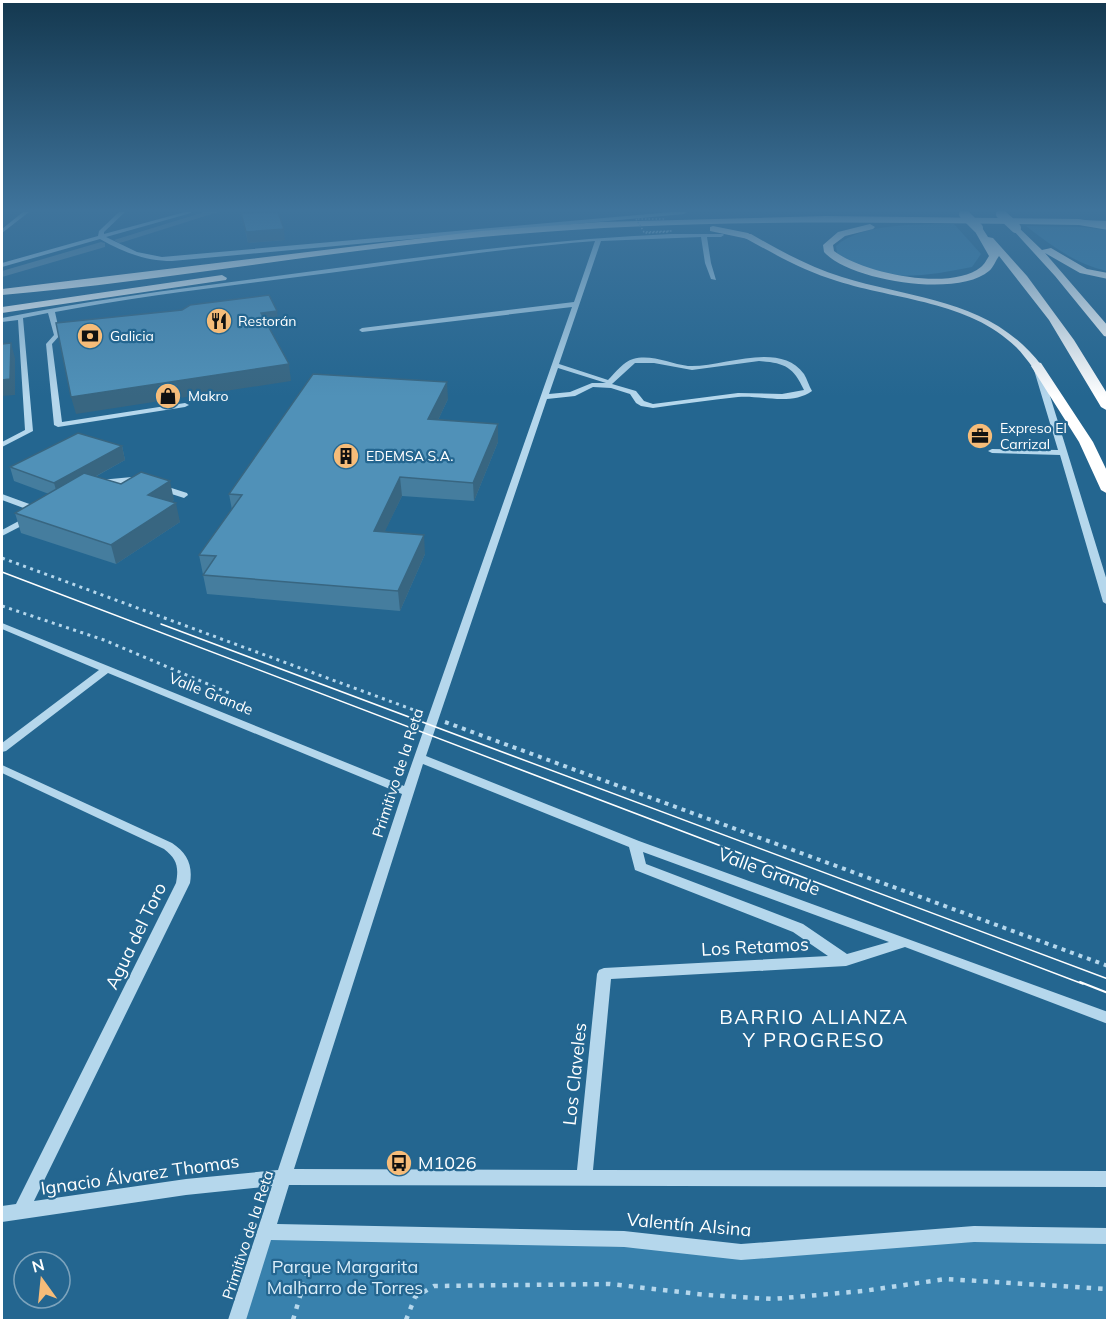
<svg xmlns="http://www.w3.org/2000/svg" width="1109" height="1322" viewBox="0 0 1109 1322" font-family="Mulish,sans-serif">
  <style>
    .green { fill: #3881ad }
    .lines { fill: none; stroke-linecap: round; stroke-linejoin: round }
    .canal { fill: #5f8aa6; fill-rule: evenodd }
    .path-far2 { stroke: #b5d7ec; stroke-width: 3; stroke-dasharray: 3 4.5; stroke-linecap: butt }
    .path-far1 { stroke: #b5d7ec; stroke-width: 4; stroke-dasharray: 4 5; stroke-linecap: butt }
    .path { stroke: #b5d7ec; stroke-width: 4.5; stroke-dasharray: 4.5 7; stroke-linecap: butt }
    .minor { fill: #b5d7ec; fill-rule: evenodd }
    .major { fill: #fafdff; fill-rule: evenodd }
    .highway { fill: #fff; fill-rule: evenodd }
    .tram-far1 { stroke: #fff; stroke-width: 1.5 }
    .tram { stroke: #fff; stroke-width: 2 }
    .path-bridge { stroke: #b5d7ec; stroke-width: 1.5; stroke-dasharray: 1.5 2; stroke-linecap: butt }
    .highway-bridge { stroke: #fff; stroke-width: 10 }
    .wall { fill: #457d9e }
    .shaded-wall { fill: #386681 }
    .building { fill: #5091b8; stroke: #386681; stroke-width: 1.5 }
    .labels { text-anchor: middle; stroke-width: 4.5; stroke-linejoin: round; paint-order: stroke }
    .far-poi-label { font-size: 14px; fill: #fff; stroke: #246690; text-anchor: start }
    .street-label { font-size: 15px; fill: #fff; stroke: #246690 }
    .near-street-label { font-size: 18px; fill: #fff; stroke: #246690 }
    .near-poi-label { font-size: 18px; fill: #fff; stroke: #246690; text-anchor: start }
    .near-park-label { font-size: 18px; fill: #daedf9; stroke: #246690 }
    .near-neighbourhood-label { font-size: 20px; letter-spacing: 1.5px; fill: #fff; stroke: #246690 }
  </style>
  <rect width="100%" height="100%" fill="#246690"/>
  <path class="green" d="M954,224L981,254L972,267C937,274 895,282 861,268C852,264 844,258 837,253L836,246C863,222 919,225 954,224Z
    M1026,226L1082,227L1107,230V271C1075,264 1052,246 1026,226Z
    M267,1232L741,1252L1107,1236V1320H238Z"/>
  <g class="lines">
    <path class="canal" d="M204,212H218L123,242L119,243L114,240Z
      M101,242L105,243V247L2,277V271Z"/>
    <path class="path-far2" d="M2,558L422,713
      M2,606L104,640L229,693"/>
    <path class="path-far1" d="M445,722L1108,966"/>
    <path class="path" d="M293,1320L309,1266
      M406,1320L415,1297L434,1286L610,1284L707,1295L773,1299L863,1291L946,1279L1108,1289"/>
    <path class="minor" d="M23,212H29L2,233V229Z
      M119,212H125L104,232V234L185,212H191V213L106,237L137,252L162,257L671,212H687L684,214L172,261C145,261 123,252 100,239L2,267V263L98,236L99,231Z
      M671,234H723L724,235L721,237H707L711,263L716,280L711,279L705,263L701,237L601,241L559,364L608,380C615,373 624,361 633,359C652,354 670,364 688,366C722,368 779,340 804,374C807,379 809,386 812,391C791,406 762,395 738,397C709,400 681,404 653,408L641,406L636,403L630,394L611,388L593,387L575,396L547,399L426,756L639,841L1108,1012V1024L905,947L846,966L611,979L593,1170L1108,1171V1187L289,1185L277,1224L624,1231L741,1244L974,1226L1108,1228V1244L974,1242L741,1260L624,1247L271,1240L246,1320H228L272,1186L186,1195L2,1222V1206L16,1204L176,883C179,867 177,859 164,849L2,773V765L172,843C187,853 193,865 190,883L34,1201L186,1179L278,1170L402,794L108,673L6,751L2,752V743L99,670L2,629V623L404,786L572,307L362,332L359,330L362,328L574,302L595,241C506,248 418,261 329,273C237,285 146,295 55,312L60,335L52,344L62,422L185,403L189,405L185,407L58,427L54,425L46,344L54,335L48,313L23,318L33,431L2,447V442L25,430L18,320L2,322V318C109,296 219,284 329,269C443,254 556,239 671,234ZM759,361C784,363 793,366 804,390L782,394L738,393L653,404L644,401L636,391L612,384L635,363H654L692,370ZM558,368L606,383H592L570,392L549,394ZM423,764L629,847L635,870L793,932L828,956L604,968L599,970L597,974L577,1170L294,1169ZM643,852L889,942L847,954L803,924L646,864Z
      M1035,368L1042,370L1108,584V605L1103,602L1060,455L992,453L988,451L992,449L1058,450L1034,370Z
      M132,477L145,482L141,485L132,483L100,486L96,483L100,480Z
      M159,484L187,493L188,495L184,498L156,489V485Z
      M2,494L43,509L44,511L43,513H37L2,500Z
      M30,515L33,516V520L2,536V530Z"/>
    <path class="major" d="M1081,220L1108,221V225L1078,224V220Z
      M745,234H751C780,251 810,267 842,277C916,300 991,299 1042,366L1033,368C1028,361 1022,353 1016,347C969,301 896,300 837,281C804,271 774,254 745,238Z"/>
    <path class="highway" d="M826,216L1079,219L1108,224V230L1079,225C880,222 680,218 482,237C321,252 162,281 2,295V289L481,231L600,222Z
      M870,224L875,227L873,229L845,236L833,245L834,251C863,273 950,292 981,267C984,265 987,259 989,256L973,228L981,226L988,237L993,238L1027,276L1074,340L1108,395V411L1101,407L1049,320L999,256C996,260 993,268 989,271C958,298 850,281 824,252L823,245L838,232Z
      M1016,225L1042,250L1051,248L1087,269L1108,273V279L1080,273L1045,253L1108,326V337L1104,336L1055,276L1013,230V226Z
      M713,226L748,233L753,236L748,239L710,231V227Z
      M222,275L227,278L226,280L2,313V307Z
      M1037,362L1041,363L1093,442L1108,473V494L1101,490L1079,442L1031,366Z"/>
    <path class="tram-far1" d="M2,572L1083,984
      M161,624L1108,979"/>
    <path class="tram" d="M1080,982L1108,993"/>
    <path class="path-bridge" d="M664,219H636L644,232L671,231L646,233L669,232"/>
    <path class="highway-bridge" d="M964,214L978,228
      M1001,214L1016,228"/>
  </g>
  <path class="wall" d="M241,213L285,240L248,243Z
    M448,399L438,420L498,424V442L474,501L402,496L384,532L425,554L400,611L207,594L199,555L232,510L229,494Z
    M122,446L125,460L95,477L174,500L171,502L180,522L116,564L21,533L15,513L49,494L14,481L10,467Z"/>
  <path class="shaded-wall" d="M284,229L285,240L248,243L246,232Z
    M277,311L279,327L263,329L261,313Z
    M11,343L15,358V395L2,396V380Z
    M289,364L291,381L76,414L71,397Z
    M447,382L448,399L430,437L428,419Z
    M498,424V442L474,501L473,483Z
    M122,446L125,460L58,497L54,483Z
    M400,477L402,496L376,550L374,531Z
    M170,481L174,500L152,514L148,495Z
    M176,503L180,522L116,564L111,545Z
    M424,535L425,554L400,611L398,591Z"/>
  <path class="building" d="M263,212H278L284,229L246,232L241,213Z
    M269,295L277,311L261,313L289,364L71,397L56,323L182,310L190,305Z
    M11,343L10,379L2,380V344Z
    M313,374L447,382L428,419L498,424L473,483L400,477L374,531L424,535L398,591L203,575L216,556L199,555L242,495L229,494Z
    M78,433L122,446L54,483L10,467Z
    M141,472L170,481L148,495L176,503L111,545L15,513L84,473L121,484Z"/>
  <linearGradient id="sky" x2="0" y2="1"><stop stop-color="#14384f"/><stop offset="0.53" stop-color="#3f749c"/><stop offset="1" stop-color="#3f749c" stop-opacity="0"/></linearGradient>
  <rect width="1109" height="397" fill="url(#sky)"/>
  <defs>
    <g id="restaurant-disc" transform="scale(1.35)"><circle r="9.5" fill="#f6bc79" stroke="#246690"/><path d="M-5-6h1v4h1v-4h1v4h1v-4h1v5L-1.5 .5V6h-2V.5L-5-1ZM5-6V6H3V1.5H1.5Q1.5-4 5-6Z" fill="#111"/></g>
    <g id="bank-disc" transform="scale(1.35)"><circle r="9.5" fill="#f6bc79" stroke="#246690"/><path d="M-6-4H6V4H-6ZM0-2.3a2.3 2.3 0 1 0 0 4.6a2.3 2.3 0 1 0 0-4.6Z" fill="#111"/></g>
    <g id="shop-disc" transform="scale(1.35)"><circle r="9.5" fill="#f6bc79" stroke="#246690"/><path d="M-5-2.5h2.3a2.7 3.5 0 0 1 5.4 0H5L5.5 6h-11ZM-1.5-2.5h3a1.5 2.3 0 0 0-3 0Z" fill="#111"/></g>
    <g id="office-disc" transform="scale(1.35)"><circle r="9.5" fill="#f6bc79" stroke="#246690"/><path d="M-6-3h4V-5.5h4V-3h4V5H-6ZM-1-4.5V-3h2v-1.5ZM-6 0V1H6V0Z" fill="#111"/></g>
    <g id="building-disc" transform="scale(1.35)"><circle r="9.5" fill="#f6bc79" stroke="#246690"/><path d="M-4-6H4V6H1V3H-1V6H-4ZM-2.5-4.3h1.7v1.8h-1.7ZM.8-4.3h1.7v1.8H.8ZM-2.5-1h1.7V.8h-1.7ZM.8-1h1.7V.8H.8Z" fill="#111"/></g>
    <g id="bus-disc" transform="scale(1.35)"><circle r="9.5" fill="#f6bc79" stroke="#246690"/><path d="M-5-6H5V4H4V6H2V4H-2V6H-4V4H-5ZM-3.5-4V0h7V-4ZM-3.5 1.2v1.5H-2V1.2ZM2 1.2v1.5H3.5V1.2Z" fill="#111"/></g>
  </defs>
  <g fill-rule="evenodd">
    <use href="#restaurant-disc" x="219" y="321"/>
    <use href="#bank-disc" x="90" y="336"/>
    <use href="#shop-disc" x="168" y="396"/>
    <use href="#office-disc" x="980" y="436"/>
    <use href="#building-disc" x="346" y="456"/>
    <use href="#bus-disc" x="399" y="1163"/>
  </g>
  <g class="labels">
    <g class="far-poi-label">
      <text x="238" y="326">Restorán</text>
      <text x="110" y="341">Galicia</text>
      <text x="188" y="401">Makro</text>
      <text x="1000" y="433">Expreso El<tspan x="1000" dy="16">Carrizal</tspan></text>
      <text x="366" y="461">EDEMSA S.A.</text>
    </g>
    <g class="street-label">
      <text transform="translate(211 694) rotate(22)" y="5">Valle Grande</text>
      <text transform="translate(398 773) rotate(-72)" y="5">Primitivo de la Reta</text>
      <text transform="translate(248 1235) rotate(-72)" y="5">Primitivo de la Reta</text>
    </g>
    <g class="near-street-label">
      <text transform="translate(769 872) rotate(20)" y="6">Valle Grande</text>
      <text transform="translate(136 936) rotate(-64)" y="6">Agua del Toro</text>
      <text transform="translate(755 947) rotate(-3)" y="6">Los Retamos</text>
      <text transform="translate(575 1074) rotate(-84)" y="6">Los Claveles</text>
      <text transform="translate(140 1175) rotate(-8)" y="6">Ignacio Álvarez Thomas</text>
      <text transform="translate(689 1225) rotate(5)" y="6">Valentín Alsina</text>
    </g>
    <g class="near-poi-label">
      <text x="418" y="1169">M1026</text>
    </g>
    <g class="near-park-label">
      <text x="345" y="1273">Parque Margarita<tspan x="345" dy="21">Malharro de Torres</tspan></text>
    </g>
    <g class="near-neighbourhood-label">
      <text x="814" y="1024">BARRIO ALIANZA<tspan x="814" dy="23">Y PROGRESO</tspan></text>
    </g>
  </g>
  <rect width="1109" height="1322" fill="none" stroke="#ffffff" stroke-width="6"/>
  <g transform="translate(42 1280) rotate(345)"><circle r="28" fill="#246690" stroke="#7ca3bc" stroke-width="1.5"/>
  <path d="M0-4.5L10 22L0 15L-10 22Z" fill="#f6bc79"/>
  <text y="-9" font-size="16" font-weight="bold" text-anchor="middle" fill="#ffffff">N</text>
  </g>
</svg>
